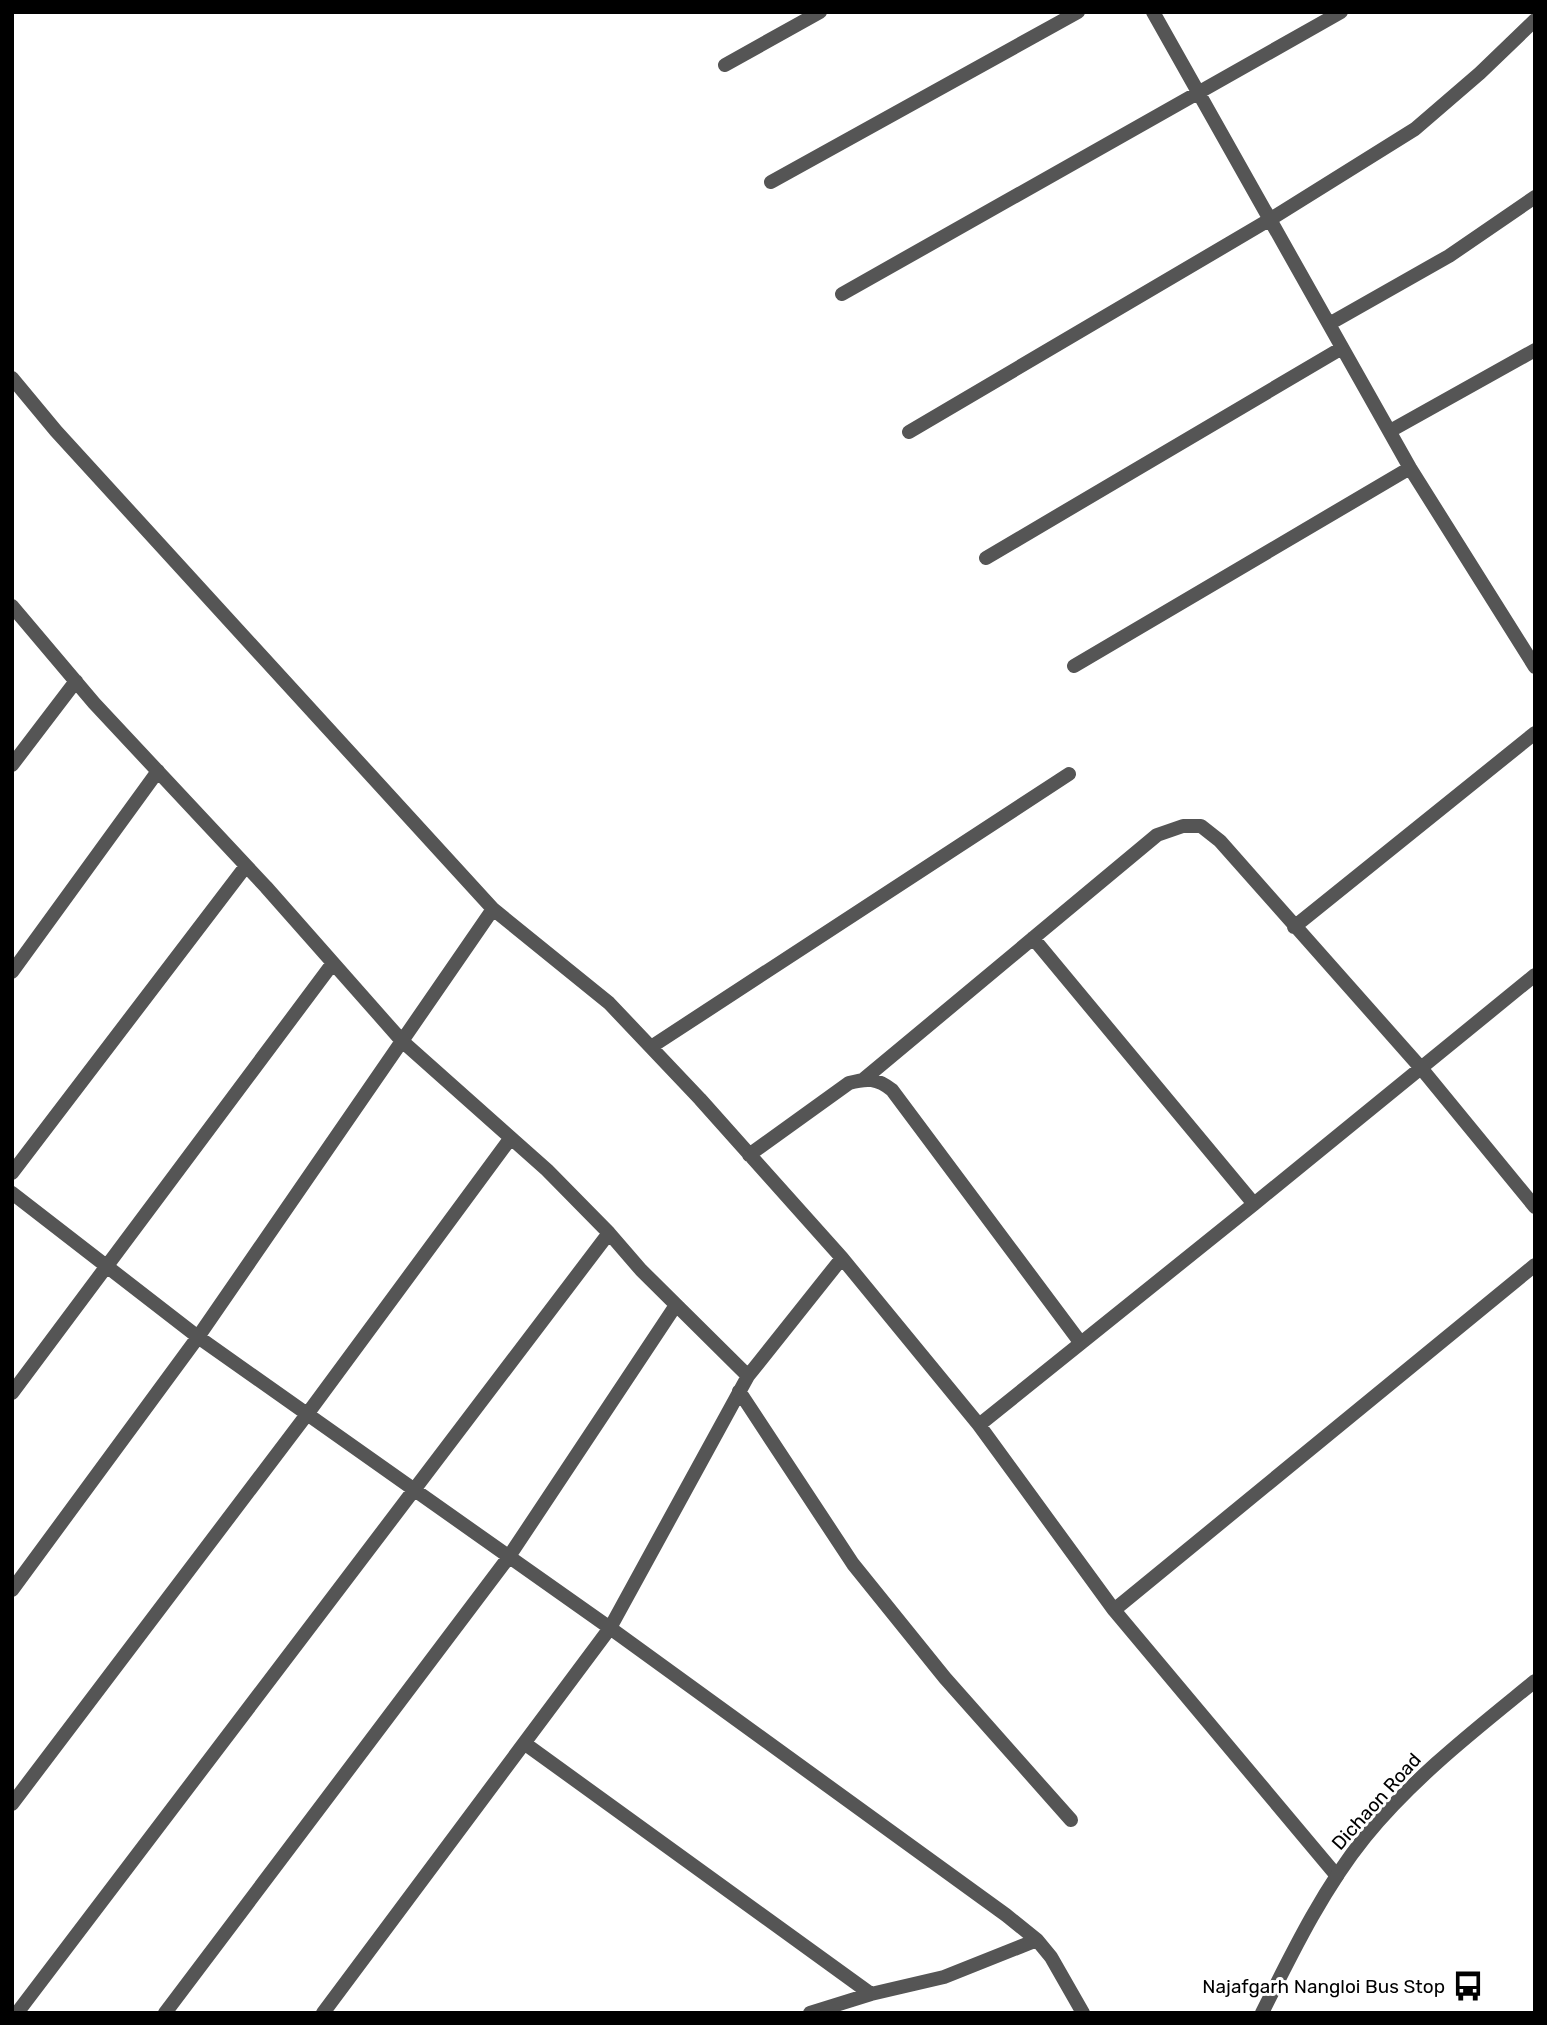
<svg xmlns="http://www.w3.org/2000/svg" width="1547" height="2025" viewBox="0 0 1547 2025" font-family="Rubik,sans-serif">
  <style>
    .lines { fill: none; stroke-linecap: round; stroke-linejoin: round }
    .minor { stroke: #555; stroke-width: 14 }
    .tertiary { stroke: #555; stroke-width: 14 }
    .labels { text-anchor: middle; stroke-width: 6; stroke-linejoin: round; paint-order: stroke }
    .street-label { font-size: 19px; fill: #000; stroke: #fff }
    .poi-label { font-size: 19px; fill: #000; stroke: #fff; text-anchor: end }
  </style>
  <rect width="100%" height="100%" fill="#fff"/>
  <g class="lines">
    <path class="minor" d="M1153,12L1410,468L1535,667
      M725,65L820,12
      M771,182L1078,12
      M842,294L1341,12
      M1329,324L1449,256L1535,197
      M12,378L56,431L493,909L609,1003L700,1099L842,1258L979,1425L1114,1610L1337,1876
      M1390,431L1535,350
      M909,432L1269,220L1415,129L1480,73L1535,20
      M986,558L1342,348
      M12,606L94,703L266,887L402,1041L547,1170L609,1233L641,1270L748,1376
      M1074,666L1410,468
      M12,765L76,681
      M1294,927L1535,733
      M1033,938L1254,1204
      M12,972L158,771
      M651,1047L1069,774
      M864,1079L1157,835L1183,826H1201L1220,841L1421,1068L1535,1207
      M749,1155L849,1083C867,1078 877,1078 892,1090L1080,1342
      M12,1173L246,866
      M12,1193L198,1337L610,1628L1006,1915L1037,1940L1051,1957L1083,2013
      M739,1391L853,1564L945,1678L1071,1820
      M12,1393L333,963
      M979,1425L1254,1204L1535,975
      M12,1590L198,1337L493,909
      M1114,1610L1535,1265
      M524,1743L871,1994
      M12,1804L308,1413L510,1139
      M17,2013L609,1233
      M165,2013L508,1558L676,1305
      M323,2013L610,1628L748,1376L842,1258
      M810,2013L871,1994L944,1977L1037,1940"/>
    <path class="tertiary" d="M1262,2013C1292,1953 1323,1889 1365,1837C1414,1777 1475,1730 1535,1681"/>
  </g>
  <defs>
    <g id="bus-bare" transform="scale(2.415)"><path d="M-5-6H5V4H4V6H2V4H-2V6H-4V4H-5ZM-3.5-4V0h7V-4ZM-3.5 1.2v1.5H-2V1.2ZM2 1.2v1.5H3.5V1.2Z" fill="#000" stroke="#fff" stroke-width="2.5" paint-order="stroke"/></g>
  </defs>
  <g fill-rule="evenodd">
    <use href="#bus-bare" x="1468" y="1986"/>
  </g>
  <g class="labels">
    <g class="street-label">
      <text transform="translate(1376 1801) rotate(-48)" y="7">Dichaon Road</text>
    </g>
    <g class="poi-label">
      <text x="1445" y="1993">Najafgarh Nangloi Bus Stop</text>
    </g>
  </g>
  <rect width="1547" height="2025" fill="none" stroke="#000000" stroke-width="28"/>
</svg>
